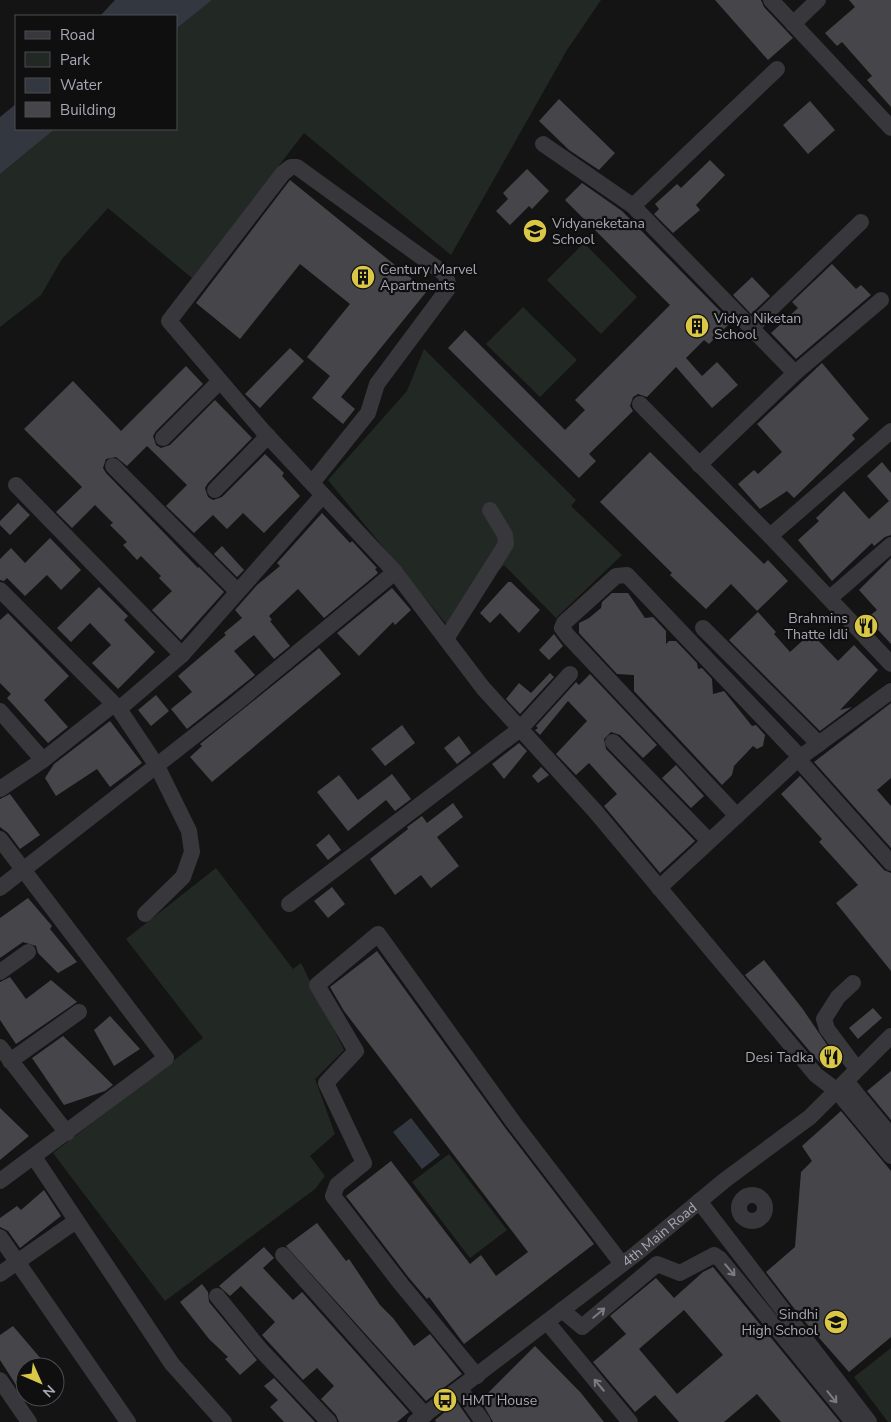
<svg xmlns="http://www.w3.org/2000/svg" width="891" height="1422" viewBox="0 0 891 1422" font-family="'Nunito Sans',sans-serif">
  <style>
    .green { fill: #222925 }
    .water { fill: #333840 }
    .building { fill: #46464a; fill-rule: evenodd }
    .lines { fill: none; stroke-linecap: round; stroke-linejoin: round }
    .minor { stroke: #37373c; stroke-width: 16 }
    .oneway { stroke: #7a7b84 }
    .labels { text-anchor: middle; stroke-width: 4.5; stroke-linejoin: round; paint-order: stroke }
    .poi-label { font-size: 14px; fill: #a7a8b4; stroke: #0f0f10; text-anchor: start }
    .street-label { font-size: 14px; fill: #a7a8b4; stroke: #0f0f10 }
  </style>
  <rect width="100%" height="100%" fill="#141415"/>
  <path class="green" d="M212,0H601L567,50L451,255L304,133L192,278L108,208L62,259L41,295L0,327V174L55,129H176V29Z
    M584,243L637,297L601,334L547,280Z
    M523,307L577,360L540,397L486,344Z
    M424,349L576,500L571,506L622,555L556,618L504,565L447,625L328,480L407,391Z
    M216,868L293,969L301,963L344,1050L315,1079L335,1134L310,1156L325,1176L315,1189L165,1301L53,1153L203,1038L126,939Z
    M449,1154L507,1230L470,1258L412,1182Z
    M891,1348V1422H888L854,1377Z"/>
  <path class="water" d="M115,0H212L176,29V16H100Z
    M16,104V129H55L0,174V117Z
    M411,1118L440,1155L422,1169L393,1132Z"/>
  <path class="building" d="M715,0H761L764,7L793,38L768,60Z
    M849,0H891V107L867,80L872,76L842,42L837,46L825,33L855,7Z
    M559,99L615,153L599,170L569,150L539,121Z
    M810,101L835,130L808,154L783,125Z
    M710,160L725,175L696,205L700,210L673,233L654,214L659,209L655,204L677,184L681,188Z
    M527,169L549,191L532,209L529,206L510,225L496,211L508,199L503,193Z
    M290,180L427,291L341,397L355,409L343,424L312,398L330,376L307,357L350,304L300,264L240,339L196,303Z
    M582,183L622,211L731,322L709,344L704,340L686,358L702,376L717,362L738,385L712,408L676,367L647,397L638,394L633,397L630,406L633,411L589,454L596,461L579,478L448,348L465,330L565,430L585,410L575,400L670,305L565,200Z
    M832,264L856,289L861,285L871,295L796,359L771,333L798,308L792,302Z
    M752,277L770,296L751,314L733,295Z
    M290,348L304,361L260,408L245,394Z
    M822,363L869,419L852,435L855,439L794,498L787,491L760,509L738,484L754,470L758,474L782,452L757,424Z
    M186,366L203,384L156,431L153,436L156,445L161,448L170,445L215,400L252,438L208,483L205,488L208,497L213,500L222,497L265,454L284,473L282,476L300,496L264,533L243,513L227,529L213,515L194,533L166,506L187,485L147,446L127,466L116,457L106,459L103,468L106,473L198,568L199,567L224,592L181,640L152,610L172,591L159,578L161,576L141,556L137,560L123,545L127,542L110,525L113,523L95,505L72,528L56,512L82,487L24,429L73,381L121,431Z
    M650,452L764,564L768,560L788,581L757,611L731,584L706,609L670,575L672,573L600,502Z
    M882,462L891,473V535L885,537L874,546L872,543L832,581L798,540L819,521L816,518L844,491L869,519L889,501L867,476Z
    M18,503L30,515L10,535L0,525V521Z
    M322,513L350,543L352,541L377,568L375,569L378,573L324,618L298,589L269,616L272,620L270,621L290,646L274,659L254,635L234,651L255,675L187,729L171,709L192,692L178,676L226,635L224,633L242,618L235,610L257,585L280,566L277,563Z
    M50,538L81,570L61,590L47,575L25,596L7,578L4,581L0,580V559L11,548L25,563Z
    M222,546L244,570L237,577L214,554Z
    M891,558V644L867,618L877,610L859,590Z
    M508,582H511L540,610L519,633L500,613L490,623L480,613Z
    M99,587L128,616L124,620L155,652L118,689L92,663L111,645L90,623L71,642L57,628Z
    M392,588L411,610L395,625L393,622L359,656L337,633Z
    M612,593H628L645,618L653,617L666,631V644L669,641H676L697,663L698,669L702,668L712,679L713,694L724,691L752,726L756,725L765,735L763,746L757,749L753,746L734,766L732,775L722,785L634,691V675L617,674L579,633V623L589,618L601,608L602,602Z
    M758,612L776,632L774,634L790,652L811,633L838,661L854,645L878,670L840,710L852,707L820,731L729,640Z
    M8,613L69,676L44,700L68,727L48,743L7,698L11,694L0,683V620Z
    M554,634L563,646L549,660L539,650Z
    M319,648L341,674L212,782L190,757L202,746L200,744Z
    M550,673L554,677L520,714L506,699L519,683L531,693Z
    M590,674L657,745L643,758L620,735L611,732L604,739L606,749L695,841L660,873L604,806L617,794L589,763L576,775L556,754L587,721L568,701L540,735L535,730L538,728L536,726L576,682L579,685Z
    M156,695L169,711L151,726L138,710Z
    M891,703V778L877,790L891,806V848L814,762Z
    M110,721L142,763L110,787L97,769L56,796L45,778L54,764Z
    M402,725L415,743L385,766L371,749Z
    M459,736L471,753L457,764L444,748Z
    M519,743L527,751L504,779L492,764Z
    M676,765L704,796L691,808L662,778Z
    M541,767L549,775L538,783L532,776Z
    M392,774L411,799L395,811L386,800L348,831L317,792L339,775L358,800Z
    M800,776L884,870L891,873V971L836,903L858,885L819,842L822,839L781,794Z
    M10,794L40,835L20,849L8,833L0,827V799Z
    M453,803L463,817L437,837L459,866L431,888L421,875L395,895L370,859L408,829L407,827L422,816L427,823Z
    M329,834L341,850L328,860L316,845Z
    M332,887L345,904L328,918L314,901Z
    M28,898L52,926L50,929L77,962L58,973L38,953L36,946L23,942L0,958V918Z
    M377,951L506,1129L594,1244L464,1344L429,1297L427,1299L409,1278L346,1196L391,1161L470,1264L481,1255L496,1276L528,1252L344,1011L330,987Z
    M764,960L802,1008L836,1058L824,1068L745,975Z
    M10,977L26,999L51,980L77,1002L16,1044L0,1020V982Z
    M873,1008L882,1018L858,1039L849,1028Z
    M110,1016L140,1049L114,1066L94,1030Z
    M63,1036L113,1085L105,1091L64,1105L32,1058Z
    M891,1071V1120L867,1091Z
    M0,1108L29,1136L0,1160Z
    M841,1111L891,1171V1337L849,1372L800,1316L766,1272L795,1247L801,1172L812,1161L802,1146Z
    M44,1190L61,1216L20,1248L8,1231L0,1227V1218L17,1206L21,1210Z
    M317,1223L346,1261L349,1259L380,1305L393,1318L414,1346L430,1334L462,1374L426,1401L286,1246Z
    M264,1247L274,1258L263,1268L293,1300L302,1292L409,1412L397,1422H339L336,1415L321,1399L334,1386L317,1368L303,1380L262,1335L275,1322L241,1286L230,1296L219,1286Z
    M713,1267L840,1422H781L757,1394L724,1422H679L655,1395L635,1412L593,1362L626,1334L610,1316L656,1278L674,1298L703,1272ZM684,1310L723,1355L677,1394L639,1349Z
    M202,1284L208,1292L209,1302L257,1360L240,1375L225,1359L228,1357L209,1339L180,1302Z
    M13,1326L48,1367H25V1399L0,1360V1335Z
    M535,1346L581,1393L604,1422H493L484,1406L485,1396Z
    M274,1378L315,1422H284L270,1407L278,1400L264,1386Z
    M457,1402L471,1422H436L435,1420Z"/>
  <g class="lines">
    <g class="minor">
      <path d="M771,0L891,128"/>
      <path d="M793,24L818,0"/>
      <path d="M543,144L633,206L795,373L699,465"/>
      <path d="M633,206L777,69"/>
      <path d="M751,328L861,222"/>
      <path d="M795,373L881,300"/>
      <path d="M640,404L770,536L891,664"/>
      <path d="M163,438L220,381"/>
      <path d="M113,466L237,591"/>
      <path d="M16,485L182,655"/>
      <path d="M215,490L268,436"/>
      <path d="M770,536L891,431"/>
      <path d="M395,572L483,688L595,811L816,1075L836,1090L891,1156"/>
      <path d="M0,590L119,709"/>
      <path d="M830,598L891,545"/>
      <path d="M703,628L819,744"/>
      <path d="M446,639L506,544L505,535L490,510"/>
      <path d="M0,711L43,760L0,789"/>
      <path d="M613,742L709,841"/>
      <path d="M798,759L891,863"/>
      <path d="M43,760L114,704"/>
      <path d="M737,816L568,636L562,628L564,623L616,576L627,575L801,758"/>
      <path d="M0,839L166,1058L0,1181"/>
      <path d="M0,888L234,705L395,572L263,431L169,321L283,173L291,167H297L445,274L448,283L447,290L377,384L368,413L312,483"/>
      <path d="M659,888L798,759L891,691"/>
      <path d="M289,904L520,729L570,674"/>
      <path d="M145,914L183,877L192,852L189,831L157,766L119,709L182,655L323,495"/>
      <path d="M0,972L28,952"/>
      <path d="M853,983L838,997L824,1019L827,1029L857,1069"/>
      <path d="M0,1047L67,1133"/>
      <path d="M10,1061L79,1012"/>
      <path d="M846,1081L891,1136"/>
      <path d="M34,1157L172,1364L224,1422"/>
      <circle cx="752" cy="1208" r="13"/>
      <path d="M699,1201L869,1422"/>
      <path d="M0,1237L128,1422"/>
      <path d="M283,1255L425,1415"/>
      <path d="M0,1274L76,1221"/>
      <path d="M217,1296L260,1349L329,1422"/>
      <path d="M562,1310L582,1327L657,1264L680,1273L714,1255L720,1259L853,1422"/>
      <path d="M547,1322L630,1422"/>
      <path d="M477,1376L401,1284L333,1196L337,1185L364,1163L326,1083L356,1051L317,985L378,934L514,1123L622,1264"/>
      <path d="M0,1380L29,1422"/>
      <path d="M460,1389L483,1422"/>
      <path id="s1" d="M415,1422L637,1253L725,1180L810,1117L891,1036"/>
    </g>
  </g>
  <defs><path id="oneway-shaft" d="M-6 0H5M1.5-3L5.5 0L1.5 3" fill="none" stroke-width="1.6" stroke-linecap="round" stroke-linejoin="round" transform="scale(1.25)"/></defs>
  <g class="oneway">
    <use href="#oneway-shaft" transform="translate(730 1270) rotate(50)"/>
    <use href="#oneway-shaft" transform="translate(599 1313) rotate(-40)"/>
    <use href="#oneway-shaft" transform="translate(599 1385) rotate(-130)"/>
    <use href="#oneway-shaft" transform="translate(832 1397) rotate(51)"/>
  </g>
  <defs>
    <g id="school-disc" transform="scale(1.25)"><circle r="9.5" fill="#dbc746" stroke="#0f0f10"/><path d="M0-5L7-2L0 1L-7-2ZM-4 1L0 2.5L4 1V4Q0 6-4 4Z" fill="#111"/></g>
    <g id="building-disc" transform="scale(1.25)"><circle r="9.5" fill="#dbc746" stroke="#0f0f10"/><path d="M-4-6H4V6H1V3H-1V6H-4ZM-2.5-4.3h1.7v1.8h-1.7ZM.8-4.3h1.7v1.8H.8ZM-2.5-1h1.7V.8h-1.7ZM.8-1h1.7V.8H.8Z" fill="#111"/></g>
    <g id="restaurant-disc" transform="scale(1.25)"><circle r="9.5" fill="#dbc746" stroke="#0f0f10"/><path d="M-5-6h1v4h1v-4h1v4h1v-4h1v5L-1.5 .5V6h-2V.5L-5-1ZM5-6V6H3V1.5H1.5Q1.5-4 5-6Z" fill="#111"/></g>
    <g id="bus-disc" transform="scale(1.25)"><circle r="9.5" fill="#dbc746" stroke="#0f0f10"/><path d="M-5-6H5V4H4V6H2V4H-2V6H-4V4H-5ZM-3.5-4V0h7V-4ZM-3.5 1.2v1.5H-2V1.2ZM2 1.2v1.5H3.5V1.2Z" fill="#111"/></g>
  </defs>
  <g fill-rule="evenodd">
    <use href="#school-disc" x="535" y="231"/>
    <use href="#building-disc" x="363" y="277"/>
    <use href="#building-disc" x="697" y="326"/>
    <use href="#restaurant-disc" x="866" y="626"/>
    <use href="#restaurant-disc" x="831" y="1057"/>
    <use href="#school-disc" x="836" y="1322"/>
    <use href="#bus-disc" x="445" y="1400"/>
  </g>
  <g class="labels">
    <g class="poi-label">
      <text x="552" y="228">Vidyaneketana<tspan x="552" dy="16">School</tspan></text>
      <text x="380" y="274">Century Marvel<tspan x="380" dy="16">Apartments</tspan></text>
      <text x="714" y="323">Vidya Niketan<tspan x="714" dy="16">School</tspan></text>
      <text x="848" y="623" text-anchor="end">Brahmins<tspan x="848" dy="16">Thatte Idli</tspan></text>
      <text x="814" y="1062" text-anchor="end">Desi Tadka</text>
      <text x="818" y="1319" text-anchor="end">Sindhi<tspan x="818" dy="16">High School</tspan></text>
      <text x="462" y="1405">HMT House</text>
    </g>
    <g class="street-label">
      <text dy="5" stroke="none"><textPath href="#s1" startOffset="308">4th Main Road</textPath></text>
    </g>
  </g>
  <rect x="15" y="15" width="162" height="115" fill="#0f0f10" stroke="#4c4c52"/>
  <rect x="25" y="31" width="25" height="8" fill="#37373c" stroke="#4c4c52"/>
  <text x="60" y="40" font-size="15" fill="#a7a8b4">Road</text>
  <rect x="25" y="52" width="25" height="15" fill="#222925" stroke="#4c4c52"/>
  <text x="60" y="65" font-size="15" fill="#a7a8b4">Park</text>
  <rect x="25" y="78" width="25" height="15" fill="#333840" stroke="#4c4c52"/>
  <text x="60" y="90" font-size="15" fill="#a7a8b4">Water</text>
  <rect x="25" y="102" width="25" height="15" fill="#46464a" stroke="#4c4c52"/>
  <text x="60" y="115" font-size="15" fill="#a7a8b4">Building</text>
  <g transform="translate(40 1382) rotate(135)"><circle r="24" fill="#0f0f10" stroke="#4c4c52"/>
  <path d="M0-4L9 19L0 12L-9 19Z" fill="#dbc746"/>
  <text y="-8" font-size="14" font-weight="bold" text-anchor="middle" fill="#a7a8b4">N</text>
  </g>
</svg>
